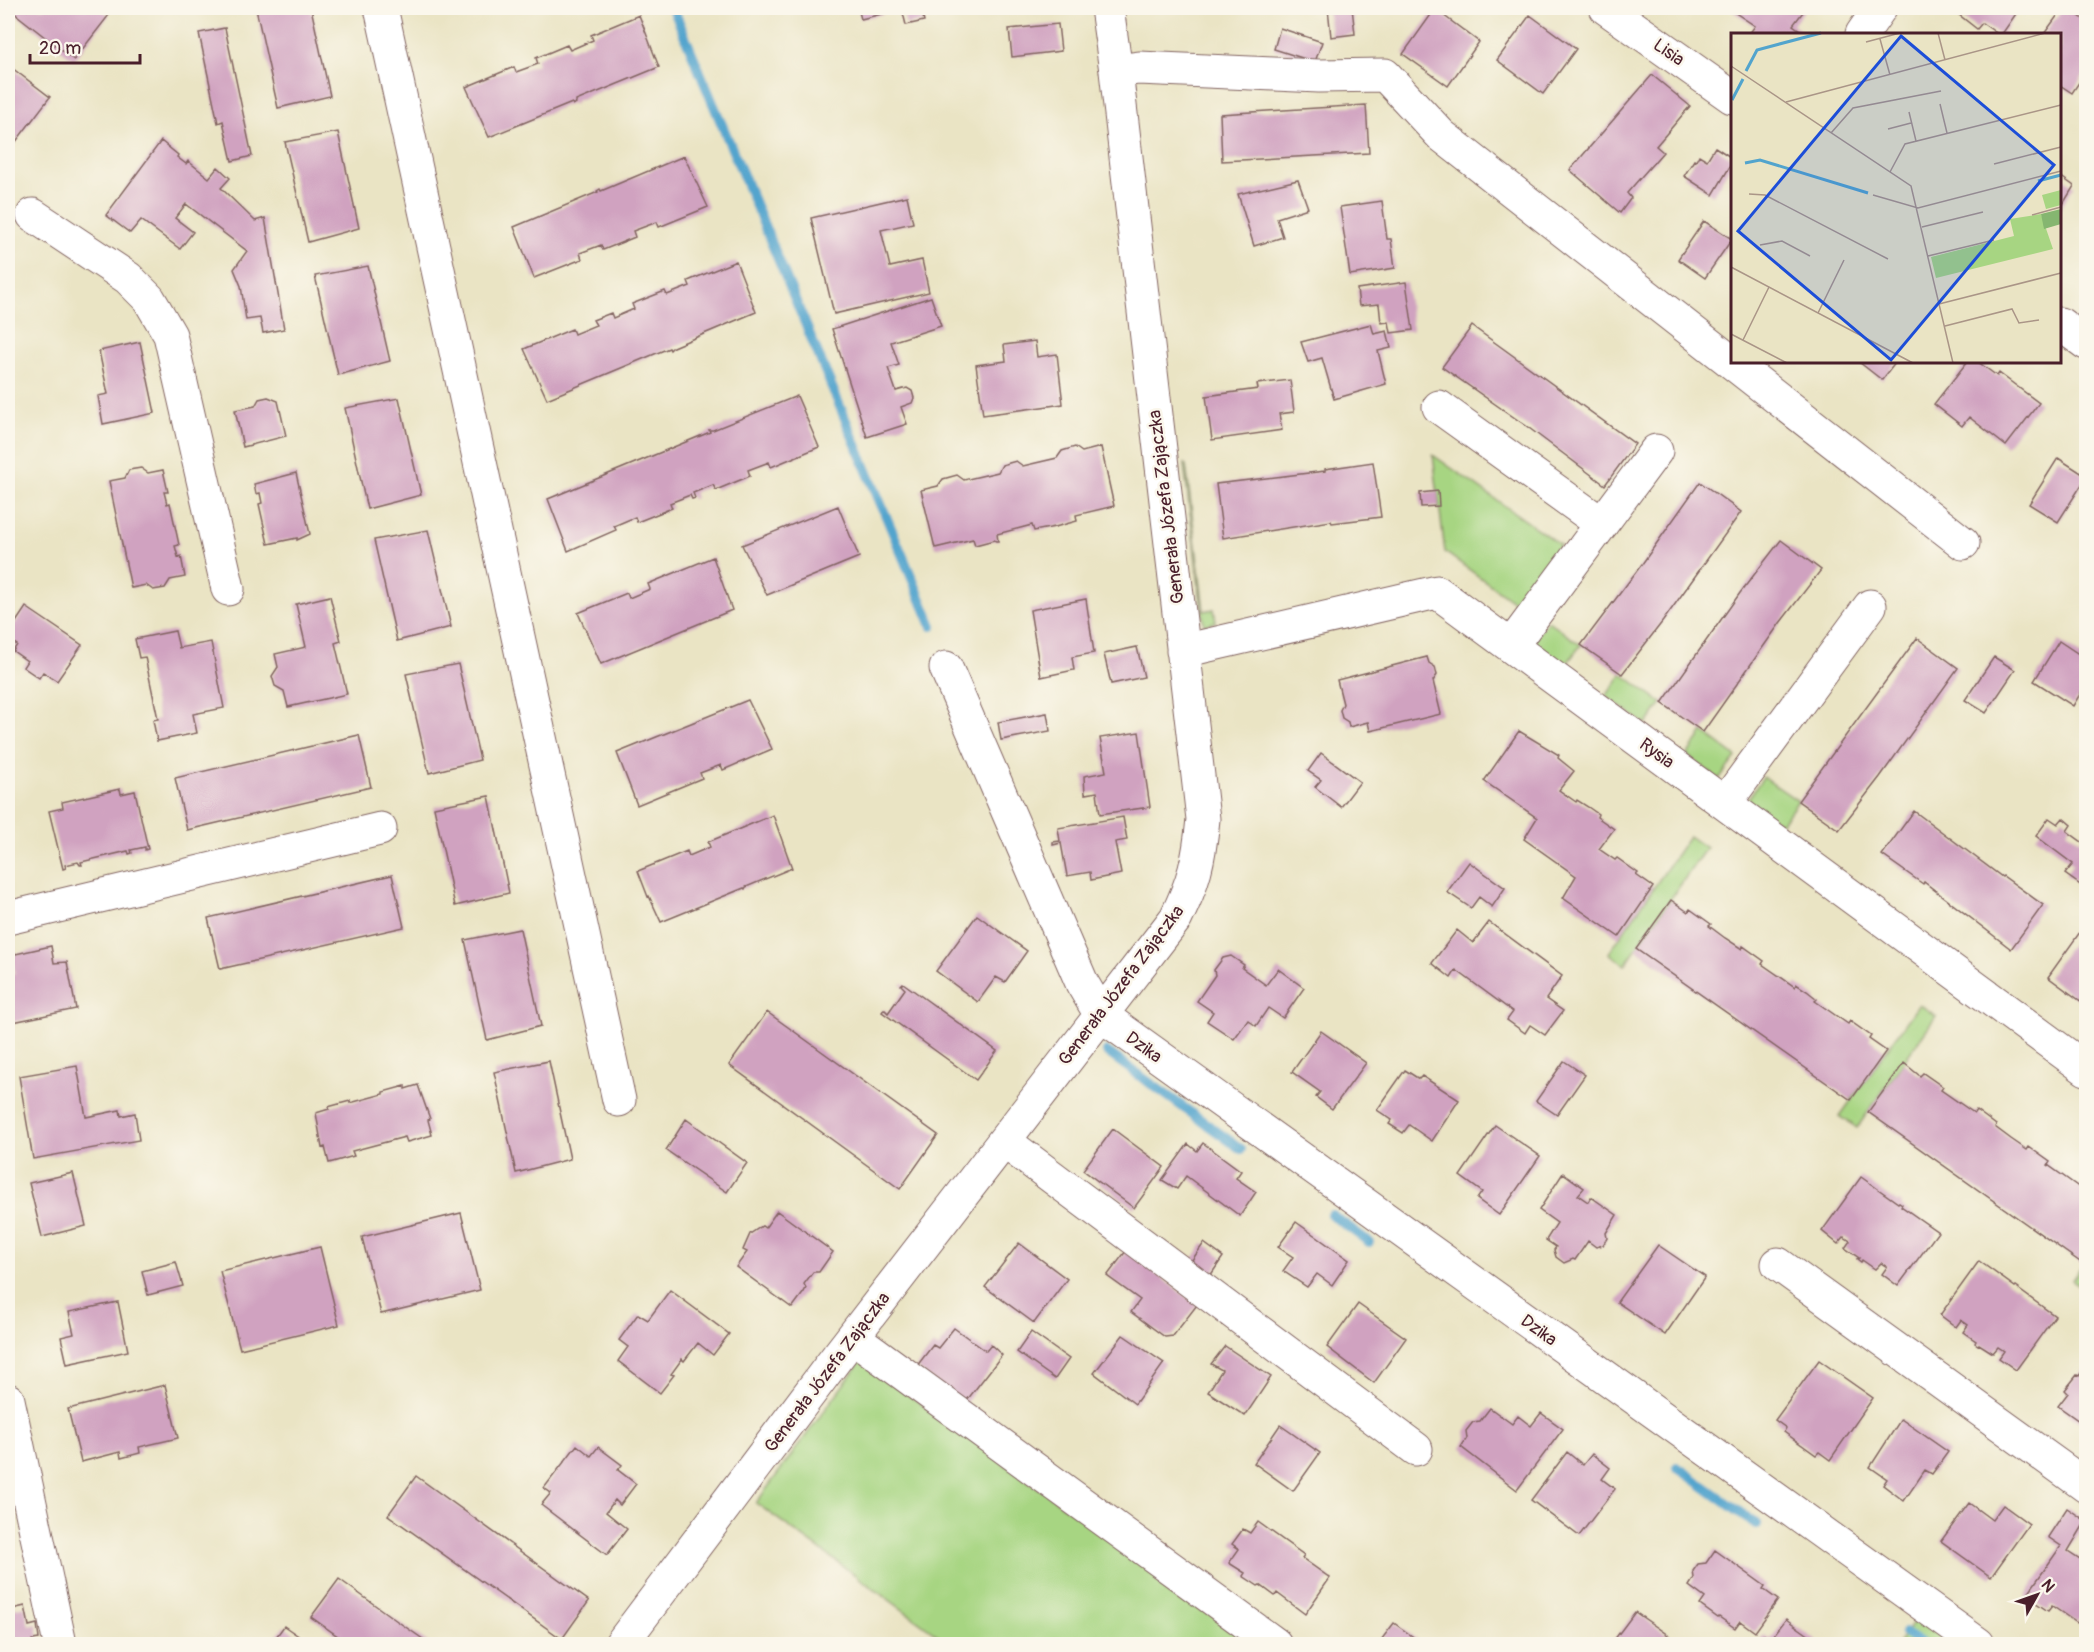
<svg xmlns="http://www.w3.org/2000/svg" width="2094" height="1652" viewBox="0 0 2094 1652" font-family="Pangolin,sans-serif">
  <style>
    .green { fill: #a7d582; stroke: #787a56; stroke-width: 1.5 }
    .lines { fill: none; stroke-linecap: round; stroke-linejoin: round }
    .stream { stroke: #52a4cd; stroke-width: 10 }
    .building { fill: #d0a2c0 }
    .minor-casing { stroke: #826461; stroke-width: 35 }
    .minor { stroke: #fff; stroke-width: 33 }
    .labels { text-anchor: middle; stroke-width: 5; stroke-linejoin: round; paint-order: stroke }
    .street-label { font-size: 18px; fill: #4a1f2b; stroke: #fbf7ec }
    .inset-river { fill: none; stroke: #52a4cd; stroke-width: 3 }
    .inset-road { fill: none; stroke: #aa9587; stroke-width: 1.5 }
    .view { fill: #1d4ed8; fill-opacity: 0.15; stroke: #1d4ed8; stroke-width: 3 }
    .inset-edge { fill: none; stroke: #4a1f2b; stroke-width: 3 }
  </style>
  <rect width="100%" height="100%" fill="#fbf7ec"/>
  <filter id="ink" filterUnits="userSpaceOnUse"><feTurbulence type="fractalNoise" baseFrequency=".0167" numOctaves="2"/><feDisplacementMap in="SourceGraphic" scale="12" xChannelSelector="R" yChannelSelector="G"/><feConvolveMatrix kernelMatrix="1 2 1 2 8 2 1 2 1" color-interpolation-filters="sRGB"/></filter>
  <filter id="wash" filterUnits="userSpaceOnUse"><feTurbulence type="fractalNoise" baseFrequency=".008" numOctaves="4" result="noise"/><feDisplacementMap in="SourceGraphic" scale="24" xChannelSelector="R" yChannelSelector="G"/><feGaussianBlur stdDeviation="1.35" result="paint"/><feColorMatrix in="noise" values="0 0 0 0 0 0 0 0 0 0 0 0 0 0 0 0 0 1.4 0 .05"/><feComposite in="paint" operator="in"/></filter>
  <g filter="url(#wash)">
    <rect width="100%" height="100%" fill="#eae4c4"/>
    <path class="green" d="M1433,455L1560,545L1517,604L1445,552Z
      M1184,464L1186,465L1204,611L1214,609L1216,622L1204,625Z
      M1548,621L1581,645L1565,666L1532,642Z
      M1622,674L1662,703L1646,725L1606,696Z
      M1703,732L1736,757L1719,779L1687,755Z
      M1763,777L1798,801L1781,824L1747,800Z
      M1689,836L1706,848L1625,965L1609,953Z
      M1919,1004L1936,1016L1857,1128L1840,1116Z
      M2086,1259V1289L2072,1280Z
      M861,1361L1256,1644H950L756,1503Z
      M1917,1618L1954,1644H1898Z"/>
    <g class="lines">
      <path class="stream" d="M673,8L932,626
        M1107,1052L1241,1149
        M1332,1215L1369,1242
        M1677,1467L1756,1524
        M1905,1633L1921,1644"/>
    </g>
    <g id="blocks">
      <path class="building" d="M8,8H99L109,15L74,60Z
        M263,8H311L330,96L278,108L256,9Z
        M858,8H921L924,21L906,25L902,9L861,19Z
        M1328,8H1352L1355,34L1331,37Z
        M1728,8H1806L1793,25L1804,33L1803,34H1749L1755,26Z
        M1962,8H2020L2002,34H1998L1982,23L1977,29L1958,14Z
        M2063,8H2068L2086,21V72L2072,93L2060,85V34H2044Z
        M1435,9L1479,42L1448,86L1403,54Z
        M639,15L659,67L576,101V103L573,105L572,103L489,137L466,87L514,67L516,72L538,64L536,58L567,45L570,50L593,40L591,35Z
        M1530,15L1576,49L1543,94L1497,60Z
        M1058,24L1061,51L1012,57L1009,29Z
        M225,28L252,156L232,161L223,121L218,123L199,33Z
        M1280,28L1322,42L1315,62L1274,49Z
        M8,65L50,97L8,152Z
        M1652,75L1690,106L1656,146L1663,152L1627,193L1631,198L1620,213L1570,170Z
        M1366,105L1369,153L1222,161L1220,114Z
        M338,132L359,228L308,242L285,142Z
        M161,141L178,155L177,157L186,164L188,161L209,178L218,167L230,178L221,188L255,221L265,218L284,329L263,333L260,318L246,320L241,286L234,269L247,251L186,204L175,218L193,232L180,249L141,220L130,233L106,215Z
        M1715,147L1732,158V163L1713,195L1684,176L1694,160L1696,161L1699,155L1707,160Z
        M684,156L708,207L659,227L657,222L633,231L635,237L603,250L601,245L580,253L582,259L534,278L514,227L598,192L597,191L600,189L601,191Z
        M2060,176L2074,186L2060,209Z
        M1298,180L1308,208L1277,218L1283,237L1254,246L1238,194Z
        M907,196L913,223L881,230L890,267L922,260L929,292L834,314L811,218Z
        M1382,201L1387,239H1391L1395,268L1350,275L1340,207Z
        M1704,221L1732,239L1705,278L1678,259Z
        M736,261L756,312L673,347L670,350L669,348L547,399L524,349L572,329L574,334L596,325L593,320L611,313L613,318L634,309L632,304L665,291L667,295L690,286L688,281Z
        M368,266L390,361L338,375L315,276Z
        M1406,282L1413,330L1391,333L1389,322L1381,323L1379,304L1359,306L1357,289Z
        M931,297L941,326L891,342L899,365L888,368L896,391L907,388L912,391L914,398L912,403L901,407L907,424L867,437L832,329Z
        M1371,324L1374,334L1387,331L1391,348L1378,351L1386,384L1334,399L1322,358L1308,362L1301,342Z
        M1472,326L1635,444L1605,485L1525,425L1442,367Z
        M1035,341L1037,357L1057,354L1063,404L983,415L976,365L1006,361L1004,345Z
        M140,342L155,413L103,424L98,396L108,394L99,351Z
        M1859,362H1896L1882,380Z
        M1967,362H1978L1997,376L1999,373L2039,403L2006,446L1969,417L1962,426L1934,404Z
        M1290,380L1294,412L1279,414L1282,430L1212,440L1206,396L1258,389L1257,384Z
        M797,396L819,447L771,467L769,462L748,470L750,476L716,490L713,485L693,493L695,498L692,499L690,495L670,503L672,508L637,522L635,517L614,526L616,530L568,551L548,499L710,432L709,430H713Z
        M268,397L278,401L286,436L243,447L235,410L255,406L259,399Z
        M399,398L421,495L367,509L345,408Z
        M1075,447L1082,452L1101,447L1114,506L1076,515L1077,521L1055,527L1034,531L1032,525L997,534L998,541H996L994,540L975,545L973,539L935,548L921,490L938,486L943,479L957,475L964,480L998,472L1002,465L1016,461L1023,466L1057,458L1062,451Z
        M2058,458L2086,476V478L2058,522L2029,504Z
        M1373,462L1381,517L1332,523L1331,521L1223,538L1216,484L1325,471V469Z
        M141,468L148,473L163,470L168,492H164L167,504L170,503L179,545L175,546L178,557L181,556L185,577L170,580L165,588L153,590L146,585L131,588L109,481L125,478L129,470Z
        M296,473L310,534L297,540V538L268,544L259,504L262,503L260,493L256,494L254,484Z
        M1700,482L1741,512L1663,621L1622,674L1581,645L1642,564Z
        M1438,491L1439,506L1421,507L1420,493Z
        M838,506L859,557L767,595L742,545Z
        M428,530L451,627L397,641L374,540Z
        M1781,540L1821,570L1780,623L1703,732L1662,703L1740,593Z
        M713,557L732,610L601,664L578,613L627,593L629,598L650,589L648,584Z
        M330,596L341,641L335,643L347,694L288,707L284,691L275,686L272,676L278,667L275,654L306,647L296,604Z
        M1086,599L1094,653L1072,657L1074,670L1041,677L1030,610Z
        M26,607L82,645L57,681L43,672L39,678L23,667L27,661L13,651L17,645L8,639V634Z
        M175,631L179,648L211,642L224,708L193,714L197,733L157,741L153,720L158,719L145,657L139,658L135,639Z
        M1917,638L1958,668L1880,777L1839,830L1798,801Z
        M2059,641L2086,659V684L2073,706L2034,681Z
        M1137,647L1144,677L1111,684L1104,654Z
        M1427,657L1429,663L1435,667L1437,675L1433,681L1441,714L1370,731L1368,722L1349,727L1348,722L1342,718L1340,710L1343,704L1337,680Z
        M1994,657L2015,670L1986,713L1965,700Z
        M458,664L480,760L429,773L406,674Z
        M748,700L772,749L723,770L721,765L700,773L702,778L637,805L617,753Z
        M1047,713L1050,731L1001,740L998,722Z
        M1519,731L1559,755L1558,758L1574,771L1559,790L1576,802L1577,800L1588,807L1598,814L1597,817L1614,829L1599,849L1615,860L1617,858L1638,873L1636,875L1653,887L1619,937L1563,898L1576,876L1524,839L1537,818L1484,781Z
        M1139,732L1150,807L1100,814L1097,792L1085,794L1084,776L1106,772L1100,738Z
        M359,735L371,787L187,830L175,778Z
        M1321,753L1360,782L1341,807L1315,787L1321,780L1308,771Z
        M120,789L121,794L135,791L148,849L145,850V847L131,850L132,853L129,854L128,851L81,862L82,865H80L78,862L65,865L66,868L63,869L49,811L63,808L62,802Z
        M489,796L509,893L455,906L434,807Z
        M1914,811L2002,877L2003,876L2043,905L2011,949L1924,882L1923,884L1882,855Z
        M773,815L792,868L746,887L745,889L744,888L661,922L649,896L648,897L638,871L687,851L689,856L710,847L708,842Z
        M1123,817L1127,840L1115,842L1121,874L1091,880L1090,872L1067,876L1061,843L1053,845V842L1060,841L1058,828Z
        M2049,818L2058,824L2063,818L2071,825L2067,831L2086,845V889L2065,874L2073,864L2036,836Z
        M1469,862L1505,888L1492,907L1479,897L1471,908L1447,892Z
        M392,875L404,927L220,969L208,918Z
        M1671,900L1688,912L1690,909L1711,924L1709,926L1725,938L1742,949L1743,946L1764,961L1762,964L1795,987L1796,984L1807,991L1817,999L1815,1001L1848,1024L1850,1021L1871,1036L1869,1039L1886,1051L1851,1100L1636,949Z
        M977,915L1027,951L1005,982L996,977L978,1002L936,971Z
        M1489,922L1562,976L1546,999L1563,1011L1545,1035L1530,1025L1525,1033L1507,1020L1513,1012L1456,970L1451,978L1432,963L1457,930L1473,943Z
        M520,929L541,1026L487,1040L465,940Z
        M2080,932L2086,937V1005L2048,977Z
        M51,946L54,963L67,962L76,1009L8,1023V974L15,973L11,955Z
        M1231,956L1244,965L1242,968L1266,985L1278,969L1304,988L1283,1018L1268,1008L1256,1026L1248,1020L1234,1039L1207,1021L1213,1012L1197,1001L1215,975L1214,970L1223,958Z
        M903,983L997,1051L976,1080L882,1012L884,1009L888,1013L905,989L901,985Z
        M767,1012L938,1135L900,1189L729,1065Z
        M1321,1031L1366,1063L1332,1109L1316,1097L1320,1092L1292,1072Z
        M549,1061L570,1159L516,1173L494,1072Z
        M1564,1061L1585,1075L1557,1115L1536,1101Z
        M1904,1063L1920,1076L1923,1073L1943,1087L1941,1090L1974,1113L1976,1110L1996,1125L1995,1127L2011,1139L2027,1150L2029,1147L2050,1162L2048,1165L2080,1188L2082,1185L2086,1188V1259L2083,1264L1868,1112Z
        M77,1066L86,1117L120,1110L121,1116L135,1113L139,1140L33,1159L19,1076Z
        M1405,1070L1419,1079L1422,1076L1459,1100L1432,1141L1409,1125L1403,1133L1389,1124L1392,1120L1377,1110Z
        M418,1085L430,1119L428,1120L432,1135L407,1142L405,1137L352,1151L354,1156L329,1163L325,1147L322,1148L316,1113L329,1109L328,1107L350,1101V1103L383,1094V1092L405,1086V1089Z
        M686,1119L747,1163L727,1192L666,1150Z
        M1495,1125L1540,1156L1499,1215L1477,1199L1482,1192L1460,1176Z
        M1113,1129L1164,1167L1134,1208L1083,1170Z
        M1203,1143L1241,1171L1236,1178L1256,1192L1240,1216L1186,1176L1177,1189L1162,1180L1188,1144L1197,1151Z
        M73,1173L86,1226L42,1237L29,1183Z
        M1563,1173L1584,1188L1578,1195L1588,1202L1591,1197L1617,1215L1606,1233L1607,1238L1603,1245L1596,1247L1588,1241L1575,1260L1573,1259L1564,1263L1556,1257L1554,1250L1556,1247L1546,1240L1557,1223L1539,1210Z
        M1861,1177L1898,1203L1899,1202L1902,1204L1901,1206L1938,1232L1898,1286L1882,1274L1887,1267L1881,1263L1875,1269L1862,1260L1861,1262L1857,1259L1859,1258L1845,1248L1850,1241L1844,1237L1838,1244L1822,1231Z
        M777,1211L833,1252L819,1272H813L804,1284L806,1288L804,1292L792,1308L736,1267L747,1252L743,1250L750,1234L762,1226L765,1228Z
        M461,1213L480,1290L381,1314L362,1237Z
        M1296,1222L1349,1260L1332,1285L1317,1274L1307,1287L1283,1271L1293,1257L1278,1247Z
        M1019,1243L1067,1279L1034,1323L985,1287Z
        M1204,1243L1223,1257L1210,1276L1192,1260Z
        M1658,1245L1705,1277L1665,1335L1617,1302Z
        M320,1247L339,1325L240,1349L220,1271Z
        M1126,1251L1197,1305L1173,1336L1165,1337L1131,1312L1140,1300L1107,1276Z
        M1979,1261L2015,1287L2016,1286L2019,1288L2018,1289L2055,1316L2016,1370L1999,1358L2004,1351L1998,1347L1993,1353L1979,1344L1978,1345L1975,1343L1976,1341L1963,1332L1968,1325L1961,1320L1956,1327L1940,1315Z
        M176,1262L183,1286L148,1295L142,1271Z
        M670,1290L729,1334L713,1355L698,1343L684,1361L682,1359L671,1374L674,1375L660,1393L618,1361L628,1347L619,1340L638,1314L648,1320Z
        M118,1302L128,1351L67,1364L61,1337L74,1334L69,1312Z
        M1358,1304L1406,1338L1374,1383L1327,1347Z
        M954,1328L986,1351L991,1345L1002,1355L964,1404L916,1367L933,1345L938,1348Z
        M1031,1332L1069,1359L1055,1379L1017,1352Z
        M1123,1335L1164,1363L1135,1404L1094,1373Z
        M1225,1346L1271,1377L1245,1416L1208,1392L1222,1370L1211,1364Z
        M1819,1360L1873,1398L1830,1460L1819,1452L1816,1455L1784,1432L1786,1428L1775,1420Z
        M2086,1366V1422L2084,1421L2082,1423L2058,1406L2068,1393L2065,1390L2077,1375L2079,1376Z
        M165,1385L178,1438L139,1447L140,1453L121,1458L120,1452L81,1462L68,1409Z
        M1490,1408L1512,1424L1518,1416L1531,1426L1541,1413L1563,1429L1517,1490L1461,1447L1467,1438L1466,1431L1473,1422L1480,1421Z
        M1901,1419L1948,1452L1932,1474L1925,1470L1904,1501L1883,1485L1887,1479L1870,1467Z
        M1280,1425L1320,1453L1293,1491L1254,1463Z
        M577,1445L591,1456L598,1447L622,1465L618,1470L636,1484L620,1505L615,1500L606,1512L627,1529L607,1555L541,1505L551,1493L544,1488Z
        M1567,1452L1583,1465L1592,1454L1610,1468L1602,1479L1615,1489L1579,1536L1531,1500Z
        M416,1476L589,1601L562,1639L388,1515Z
        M1969,1503L1992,1520L2003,1505L2029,1524L1991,1577L1941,1541Z
        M2067,1508L2086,1521L2068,1551L2086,1563V1608L2077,1623L2052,1606L2048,1611L2026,1596L2061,1546L2048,1537Z
        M1258,1522L1304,1555L1302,1558L1330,1578L1305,1614L1277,1593L1275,1596L1260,1585L1258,1586L1243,1576L1245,1573L1229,1563L1239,1549L1232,1544L1243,1529L1250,1533Z
        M1715,1550L1765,1586L1763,1589L1778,1600L1755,1632L1740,1621L1735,1628L1719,1617L1718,1618L1700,1605L1705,1598L1689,1586L1694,1578L1693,1571L1698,1564L1706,1563Z
        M339,1579L397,1621L430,1644H349L311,1617Z
        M25,1606L29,1626L37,1624L39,1639L32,1640L33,1644H8V1610Z
        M1635,1612L1675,1640L1672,1644H1611Z
        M1786,1619L1821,1644H1757L1764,1635L1770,1640Z
        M1394,1623L1423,1644H1378Z
        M284,1626L310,1644H271Z"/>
    </g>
  </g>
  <g filter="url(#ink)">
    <use href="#blocks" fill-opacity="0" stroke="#826461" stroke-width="1.5"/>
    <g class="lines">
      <g class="minor-casing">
        <path id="minor" d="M381,8L619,1100
          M1606,8L1732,97
          M1862,34L1880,8
          M1116,71L1139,68L1319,76L1385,75L1441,135L1963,543
          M33,215L128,278L149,299L170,335L228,589
          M2060,324L2086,343
          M1439,407L1602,524
          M1511,646L1656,451
          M1183,651L1437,592L2086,1069
          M946,668L1082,983L1101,1015L1978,1644
          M1725,803L1870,606
          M8,918L380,829
          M1004,1141L1416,1449
          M1778,1264L2086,1486
          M853,1337L1275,1644
          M8,1400L60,1644
          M621,1644L834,1361L1176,918C1194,881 1199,861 1203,819L1116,71L1107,8"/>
      </g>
      <use href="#minor" class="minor"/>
    </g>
  </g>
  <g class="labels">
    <g class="street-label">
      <text transform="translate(1669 52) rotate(35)" y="6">Lisia</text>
      <text transform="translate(1166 507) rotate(-97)" y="6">Generała Józefa Zajączka</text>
      <text transform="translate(1657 753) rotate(36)" y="6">Rysia</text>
      <text transform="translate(1121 985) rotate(-53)" y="6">Generała Józefa Zajączka</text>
      <text transform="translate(1144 1047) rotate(36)" y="6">Dzika</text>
      <text transform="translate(1539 1330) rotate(36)" y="6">Dzika</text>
      <text transform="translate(827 1372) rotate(-53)" y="6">Generała Józefa Zajączka</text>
    </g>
  </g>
  <g transform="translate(1731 33)">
    <rect width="330" height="330" fill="#eae4c4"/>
    <path d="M330,157V172L315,176L311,162ZM310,181L322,216L205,245L200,224L283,203L279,186Z" fill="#a7d582"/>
    <path d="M330,176V191L313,196L310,181Z" fill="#85b670"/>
    <path class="inset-river" d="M15,38L26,17L90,0M1,67L12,46M14,130L29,127L137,160M307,148L330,142"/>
    <path class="inset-road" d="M207,0L214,27M149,6L159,42M135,9L169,0M0,33L180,153L222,330M55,69L314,0M209,71L216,100M178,79L185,108M157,96L180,90M100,100L122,75L210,58M263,131L330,114M159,139L174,111L330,72M18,161L34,162L157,226M142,162L187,175L330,138M301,182L330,174M191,194L252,179M29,212L51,208L79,223M197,223L263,207M0,234L182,330M208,271L330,240M87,280L113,227M214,293L281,276L288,290L308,287M0,301L56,330M12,307L38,254"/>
    <path class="view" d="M170,3L323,132L160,327L7,198Z"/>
    <rect width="330" height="330" class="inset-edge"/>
  </g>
  <rect width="2094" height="1652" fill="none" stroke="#fbf7ec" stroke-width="30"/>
  <g transform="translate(2037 1595) rotate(50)" stroke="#fbf7ec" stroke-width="4.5" paint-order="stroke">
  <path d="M0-4.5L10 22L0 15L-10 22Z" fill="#4a1f2b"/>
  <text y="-9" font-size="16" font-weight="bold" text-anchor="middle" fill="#4a1f2b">N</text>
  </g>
  <path d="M30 54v9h110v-9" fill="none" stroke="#4a1f2b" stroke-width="3"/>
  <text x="39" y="54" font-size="18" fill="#4a1f2b" stroke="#fbf7ec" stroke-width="4.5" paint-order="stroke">20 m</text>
</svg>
